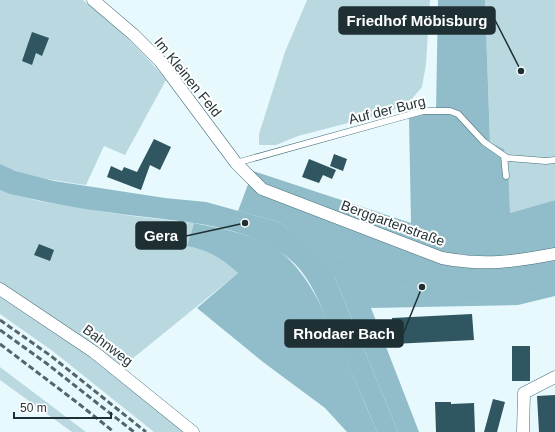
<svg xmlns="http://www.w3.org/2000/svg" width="555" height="432" viewBox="0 0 555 432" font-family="Arial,sans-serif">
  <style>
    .green { fill: #bad8e0 }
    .forest { fill: #90bdc9 }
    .water { fill: #8fbcc8 }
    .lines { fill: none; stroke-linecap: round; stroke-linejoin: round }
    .stream { stroke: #8fbcc8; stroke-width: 4 }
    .building { fill: #305661 }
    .lane-casing { stroke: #49707b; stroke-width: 7 }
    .street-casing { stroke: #49707b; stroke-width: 13 }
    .lane { stroke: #fff; stroke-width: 6 }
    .street { stroke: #fff; stroke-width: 12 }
    .rail { stroke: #546569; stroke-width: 3; stroke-dasharray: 6 3; stroke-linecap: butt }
    .labels { text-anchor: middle; stroke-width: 4; stroke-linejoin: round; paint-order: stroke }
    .street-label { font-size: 14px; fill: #1f3034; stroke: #fff }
    .leader { fill: none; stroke: #1f3034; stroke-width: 1.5 }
    .callout-dot { fill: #1f3034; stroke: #fff; stroke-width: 1.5 }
    .callout { fill: #1f3034; stroke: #1f3034; stroke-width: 1.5 }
    .callout-label { font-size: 15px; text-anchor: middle; font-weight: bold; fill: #fff }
  </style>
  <rect width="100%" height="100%" fill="#e8f9fd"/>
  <path class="green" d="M0,0H83C113,24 142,50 166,80L125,155L104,146L86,185C57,181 27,177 0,164Z
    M307,0H430L426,64L422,87L411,100L390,112L298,136L276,145H259V134L285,52Z
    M485,0H555V200L510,213L508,161L504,149L490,142Z
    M0,190C24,199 50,203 75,207C114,214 154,219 194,223L187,246C210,251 221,258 238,273L116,372L189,432H154L54,352L0,314Z
    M0,367L86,432H72L0,380Z"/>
  <path class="forest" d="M438,0H485L490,142L504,149L508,161L510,213L555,200V296L518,305L371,308L419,432H398L335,278L290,230L279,222L238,211L253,171L411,223L409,117L436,111Z
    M194,223C221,229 251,233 275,248C307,270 321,306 337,340C351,370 364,401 377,432H347L325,408L263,362L197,308L238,273C221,258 210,251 187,246Z"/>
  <path class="water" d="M0,164L16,171L54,181L165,198L206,202L279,222L310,244L324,259L335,278L398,432H377C362,395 346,360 329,324C320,304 311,280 295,264C251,221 172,222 114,213C79,209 45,202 10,194L0,190Z"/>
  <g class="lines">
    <path class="stream" d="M316,255L449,295L473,298L555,286
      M322,257L356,237"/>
  </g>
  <path class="building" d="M32,32L49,38L42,56L36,53L32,65L22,61Z
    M154,139L171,147L160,170L150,165L141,190L107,177L111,166L122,171L124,167L137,172Z
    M334,154L347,159L343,171L330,166Z
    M309,159L336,170L332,179L323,175L319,183L302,177Z
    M39,244L54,250L50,261L34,255Z
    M472,314L474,340L393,344L392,318Z
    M512,346H530V381H512Z
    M555,395V432H539L537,396Z
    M493,399L505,402L497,432H484Z
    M435,402H451V404L474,403L475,432H436Z"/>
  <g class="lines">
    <g class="lane-casing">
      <path id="lane" d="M504,156L506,176
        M236,163L423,111H450L458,114L484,142L507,158L546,161L555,160"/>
    </g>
    <g class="street-casing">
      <path id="street" d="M93,0L134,35L160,61L236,163L262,189L442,258C484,266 514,262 555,254
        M0,289L94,352L193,432
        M523,432L524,393L555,377"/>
    </g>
    <use href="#lane" class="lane"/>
    <use href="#street" class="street"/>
    <path class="rail" d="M0,320L51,356L146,432
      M0,330L46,363L134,432
      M0,344L79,404L114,432"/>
  </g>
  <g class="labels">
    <g class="street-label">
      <text transform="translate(188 77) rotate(51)" y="5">Im Kleinen Feld</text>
      <text transform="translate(387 110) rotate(-14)" y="5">Auf der Burg</text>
      <text transform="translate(393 223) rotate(20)" y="5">Berggartenstraße</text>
      <text transform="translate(108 345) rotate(37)" y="5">Bahnweg</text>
    </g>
  </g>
  <path class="leader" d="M521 71L495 20M245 223L186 236M422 287L403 334"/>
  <g class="callout-dot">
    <circle cx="521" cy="71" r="4"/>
    <circle cx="245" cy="223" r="4"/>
    <circle cx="422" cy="287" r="4"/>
  </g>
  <g class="callout">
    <rect x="339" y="7" width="156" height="27" rx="4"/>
    <rect x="136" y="222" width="50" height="27" rx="4"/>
    <rect x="285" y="320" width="118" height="27" rx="4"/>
  </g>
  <g class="callout-label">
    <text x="417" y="26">Friedhof Möbisburg</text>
    <text x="161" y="241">Gera</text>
    <text x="344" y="339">Rhodaer Bach</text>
  </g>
  <path d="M14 412v6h97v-6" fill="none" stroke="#1f3034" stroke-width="2"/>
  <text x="20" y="412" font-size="12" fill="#1f3034" stroke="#ffffff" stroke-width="3" paint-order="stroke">50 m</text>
</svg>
